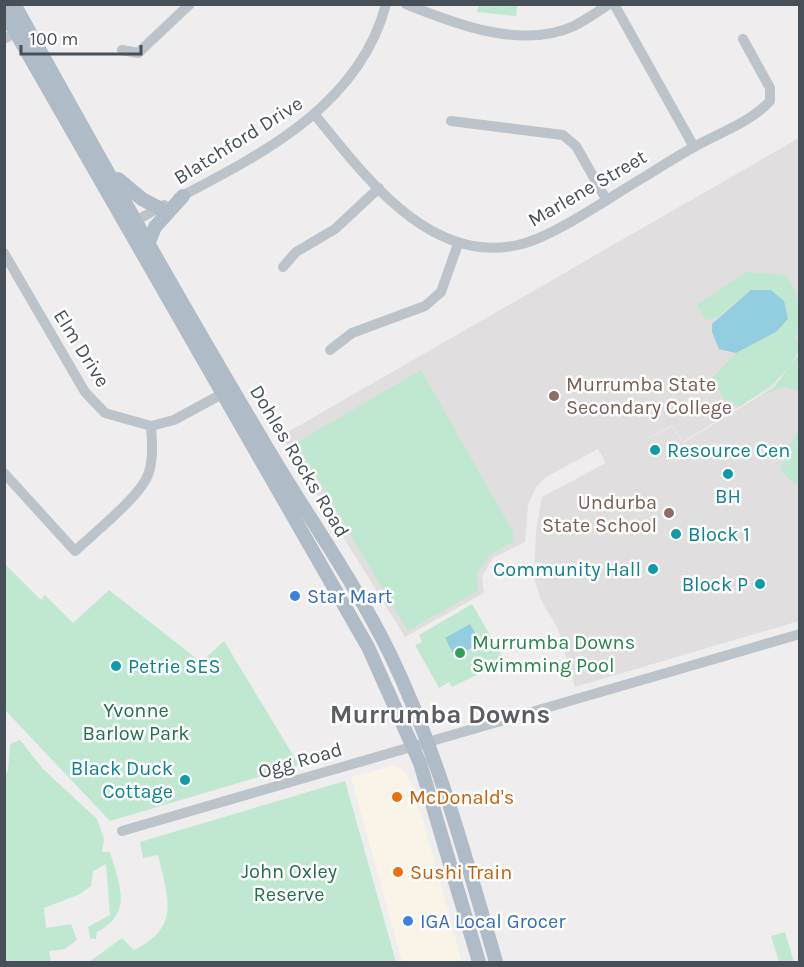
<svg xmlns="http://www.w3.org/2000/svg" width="804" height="967" viewBox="0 0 804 967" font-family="Karla,sans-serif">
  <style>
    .commercial { fill: #f9f4e7 }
    .education { fill: #e0dede }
    .green { fill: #c0e8d1 }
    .water { fill: #92cde0 }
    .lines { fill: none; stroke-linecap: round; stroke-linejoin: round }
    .minor { stroke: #bdc3ca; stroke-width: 10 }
    .major { stroke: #b0bbc8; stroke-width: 14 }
    .education-dot { fill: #8d6e63; stroke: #fff; stroke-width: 2 }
    .culture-dot { fill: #0f9aa8; stroke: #fff; stroke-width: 2 }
    .shop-dot { fill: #3f7fe0; stroke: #fff; stroke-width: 2 }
    .leisure-dot { fill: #2e9e5b; stroke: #fff; stroke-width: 2 }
    .food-dot { fill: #e8710a; stroke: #fff; stroke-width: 2 }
    .labels { text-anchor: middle; stroke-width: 5; stroke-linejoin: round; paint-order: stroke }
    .street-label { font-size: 20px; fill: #474f58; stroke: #fff }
    .education-label { font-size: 20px; fill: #785e54; stroke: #fff; text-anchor: start }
    .culture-label { font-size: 20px; fill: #0d838f; stroke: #fff; text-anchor: start }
    .shop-label { font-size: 20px; fill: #366cbe; stroke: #fff; text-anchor: start }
    .leisure-label { font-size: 20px; fill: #27864d; stroke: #fff; text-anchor: start }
    .park-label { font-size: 20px; fill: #226f4c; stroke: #fff }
    .food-label { font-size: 20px; fill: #c56008; stroke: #fff; text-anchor: start }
    .district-label { font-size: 26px; font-weight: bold; fill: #5a5d61; stroke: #fff }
  </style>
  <rect width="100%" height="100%" fill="#efeded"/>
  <path class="commercial" d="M392,766H397L407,774L424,823L462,962H402L351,777Z"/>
  <path class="education" d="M799,138V352L773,386L683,442L672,425L636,445L672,426L683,443L774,387L799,354V621L575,687L558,629L540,598L534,577L536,530L542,497L606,463L598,449L546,477L536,487L528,505L525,542L493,558L482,576L484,593L405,637L281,436Z"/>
  <path class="green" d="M479,5H517L516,16L477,12Z
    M746,272L786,275C799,292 804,320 795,340L799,343C799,369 760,393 741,406L724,399L712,378L736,353L776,332L751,290L719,316L706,321L697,305Z
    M799,354V391L784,387L759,396L774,387Z
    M421,370L512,530L514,541L490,555L476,574L478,591L408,631L296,443Z
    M799,427V485L793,483L780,469Z
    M4,563L41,600L45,595L73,623L109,590L201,662L224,641L299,765L110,821L5,710Z
    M472,604L505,661L452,687L449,682L439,688L415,645L422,642L419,635Z
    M20,740L43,769L97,819L104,839L102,852H110C119,884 134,913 97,932L96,939L90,938L88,927L110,915L106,864L93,871L91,886L80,894L44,908L46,928L71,924L77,940L65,949L49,951L51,962H5V775L8,770L10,744Z
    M345,781L396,962H89L122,938L134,950C181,927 168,898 158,855L143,858L140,842Z
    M785,932L794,962H779L771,936Z"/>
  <path class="water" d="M751,290H771L784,301L788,319L776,332L736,353L719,349L712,332V324Z
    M470,624L481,643L455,657L445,638Z"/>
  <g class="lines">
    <path class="minor" d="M406,4C455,24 522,50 574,26C586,20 598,11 610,4
      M614,4L694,147
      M4,39L22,29
      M122,50L138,53L190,4
      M315,115C365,176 431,268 522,244C557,235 613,195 646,176C662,166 679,155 696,146C721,132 751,122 770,101V88L743,39
      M451,121L563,135L576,146L606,199
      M178,198C262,154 360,105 386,4
      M130,224L164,205
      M4,253L85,392L105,413L151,426L174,420L222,394
      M283,267L296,252L335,229L379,188
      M330,350L352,333L425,306L441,292L458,244
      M4,473L75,551C94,533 137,499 147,477C154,462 152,442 151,426
      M122,831L800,634"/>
    <path class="major" d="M14,4C97,154 181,304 269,451C310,520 356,584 391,656C438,754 466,858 496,962
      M4,12L368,647L420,763L479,962
      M118,179L142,199L159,208
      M149,242L155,227L183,196"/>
  </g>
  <g class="education-dot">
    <circle cx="554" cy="396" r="6"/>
    <circle cx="669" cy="513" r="6"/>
  </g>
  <g class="culture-dot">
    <circle cx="655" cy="450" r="6"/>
    <circle cx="728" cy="474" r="6"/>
    <circle cx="676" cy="534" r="6"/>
    <circle cx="653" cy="569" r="6"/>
    <circle cx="760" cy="584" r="6"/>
    <circle cx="116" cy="666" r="6"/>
    <circle cx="185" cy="780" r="6"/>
  </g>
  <g class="shop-dot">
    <circle cx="295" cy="596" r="6"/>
    <circle cx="408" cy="921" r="6"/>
  </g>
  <circle class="leisure-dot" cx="460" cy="653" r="6"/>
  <g class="food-dot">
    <circle cx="397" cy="797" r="6"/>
    <circle cx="398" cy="872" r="6"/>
  </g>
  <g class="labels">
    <g class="street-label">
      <text transform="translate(238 140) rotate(-32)" y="7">Blatchford Drive</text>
      <text transform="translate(587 188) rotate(-30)" y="7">Marlene Street</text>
      <text transform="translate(82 348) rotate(58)" y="7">Elm Drive</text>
      <text transform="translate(300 461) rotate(59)" y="7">Dohles Rocks Road</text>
      <text transform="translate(300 760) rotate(-16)" y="7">Ogg Road</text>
    </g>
    <g class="education-label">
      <text x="566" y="391">Murrumba State<tspan x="566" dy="23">Secondary College</tspan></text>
      <text x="657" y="509" text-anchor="end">Undurba<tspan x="657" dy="23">State School</tspan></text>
    </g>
    <g class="culture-label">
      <text x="667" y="457">Resource Cen</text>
      <text x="728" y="503" text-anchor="middle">BH</text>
      <text x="688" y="541">Block 1</text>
      <text x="641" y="576" text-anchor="end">Community Hall</text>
      <text x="748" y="591" text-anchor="end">Block P</text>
      <text x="128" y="673">Petrie SES</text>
      <text x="173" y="775" text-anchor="end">Black Duck<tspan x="173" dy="23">Cottage</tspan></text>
    </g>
    <g class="shop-label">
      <text x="307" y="603">Star Mart</text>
      <text x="420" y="928">IGA Local Grocer</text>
    </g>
    <g class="leisure-label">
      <text x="472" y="649">Murrumba Downs<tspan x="472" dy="23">Swimming Pool</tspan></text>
    </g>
    <g class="park-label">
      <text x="136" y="717">Yvonne<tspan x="136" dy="23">Barlow Park</tspan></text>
      <text x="289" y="878">John Oxley<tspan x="289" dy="23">Reserve</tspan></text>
    </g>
    <g class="food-label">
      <text x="409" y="804">McDonald's</text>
      <text x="410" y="879">Sushi Train</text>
    </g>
    <g class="district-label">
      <text x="440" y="723">Murrumba Downs</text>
    </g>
  </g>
  <rect width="804" height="967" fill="none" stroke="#474f58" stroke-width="12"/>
  <path d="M21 45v9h120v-9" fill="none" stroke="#474f58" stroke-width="3"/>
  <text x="30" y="45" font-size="18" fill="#474f58" stroke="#ffffff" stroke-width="4.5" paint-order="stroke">100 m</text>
</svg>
